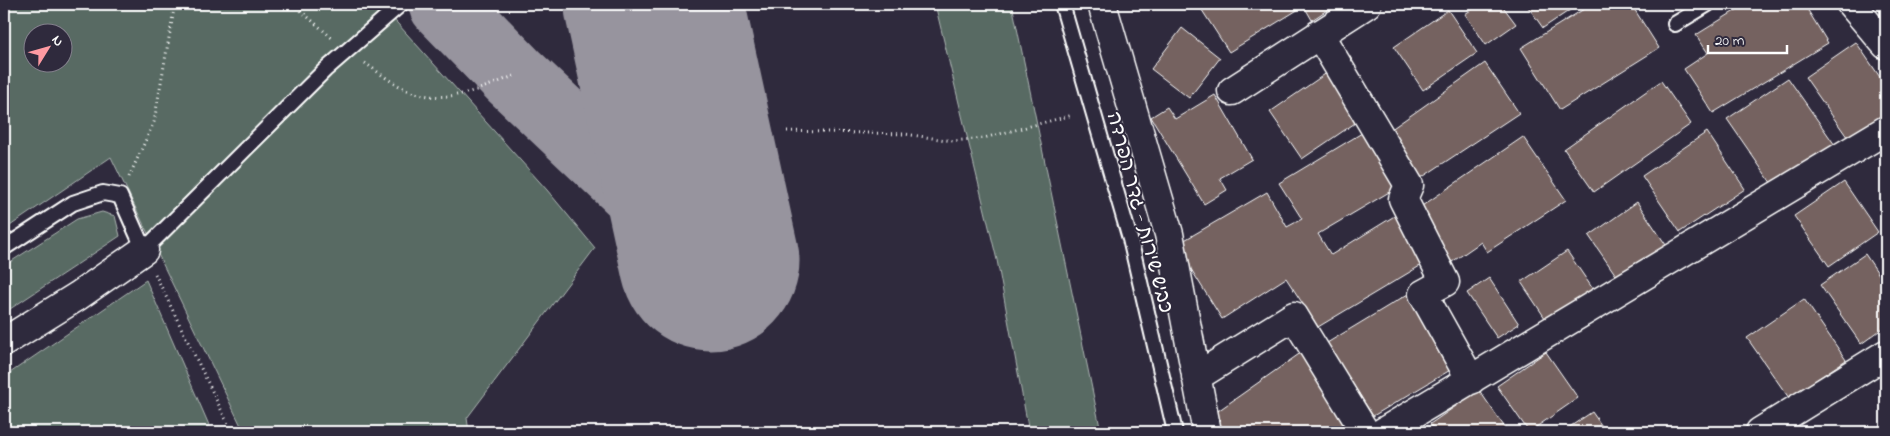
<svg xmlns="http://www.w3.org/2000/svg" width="1890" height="436" viewBox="0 0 1890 436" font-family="'Indie Flower','Playpen Sans Hebrew',sans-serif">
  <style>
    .green { fill: #586b64; stroke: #acb5b2; fill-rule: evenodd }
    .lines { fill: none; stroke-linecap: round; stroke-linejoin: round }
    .taxiway { stroke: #97949e; stroke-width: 71 }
    .runway { stroke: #97949e; stroke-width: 179 }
    .building { fill: #746261; stroke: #fff }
    .lane-casing { stroke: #fff; stroke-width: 18 }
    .street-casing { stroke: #fff; stroke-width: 31 }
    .path { stroke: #fff; stroke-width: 3; stroke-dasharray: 1 4; stroke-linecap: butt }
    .lane { stroke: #2f2a3d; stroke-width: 14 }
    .street { stroke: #2f2a3d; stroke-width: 28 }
    .labels { text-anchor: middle; stroke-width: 4; stroke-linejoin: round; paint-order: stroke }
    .street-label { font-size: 20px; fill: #fff; stroke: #2f2a3d }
  </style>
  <rect width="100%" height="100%" fill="#2f2a3d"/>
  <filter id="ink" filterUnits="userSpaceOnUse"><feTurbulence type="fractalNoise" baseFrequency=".02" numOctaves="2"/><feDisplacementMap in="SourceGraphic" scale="10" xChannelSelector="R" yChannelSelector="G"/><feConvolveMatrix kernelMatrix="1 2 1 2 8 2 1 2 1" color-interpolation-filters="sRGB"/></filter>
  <g filter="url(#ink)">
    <path class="green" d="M4,4H380L547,190L595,248L467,418L469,432H244L111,157L4,230ZM32,32H62V62H32Z
      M935,4H1012L1101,432H1029L997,260Z
      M102,212L115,216L120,236L4,313V266L77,219Z
      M146,280L212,432H4V377Z"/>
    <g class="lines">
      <path class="taxiway" d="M444,4L514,76L710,261"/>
      <path class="runway" d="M654,4L710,261"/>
    </g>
    <path class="building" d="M1198,4H1336L1312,20L1304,6L1229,52Z
      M1480,4H1501L1516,24L1486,45L1465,14Z
      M1526,4H1579L1543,28Z
      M1592,4H1631L1659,48L1560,110L1521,48Z
      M1746,4H1804L1828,43L1713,113L1684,69L1708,53L1696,35Z
      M1448,10L1477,53L1423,90L1394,47Z
      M1182,28L1220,58L1189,98L1151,69Z
      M1856,42L1886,86V120L1852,144L1805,77Z
      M1485,63L1519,113L1421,178L1390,130Z
      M1331,70L1364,117L1302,159L1270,112Z
      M1788,78L1837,148L1776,190L1727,119Z
      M1661,81L1691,124L1594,192L1564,149Z
      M1215,95L1252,159L1220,178L1227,190L1204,204L1151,117L1167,107L1175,119Z
      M1707,132L1745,189L1680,232L1642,176Z
      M1362,133L1396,188L1318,234L1331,255L1401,212L1430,260L1318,327L1286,278L1222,319L1176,245L1267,192L1287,227L1302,219L1279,183Z
      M1523,137L1566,200L1487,252L1481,242L1452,262L1416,210Z
      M1844,182L1878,232L1829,266L1794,216Z
      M1637,202L1670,251L1622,284L1589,236Z
      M1567,251L1597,295L1551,327L1521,282Z
      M1865,254L1886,285V326L1861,344L1820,285Z
      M1489,278L1519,324L1497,338L1467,293Z
      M1408,294L1452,369L1373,416L1327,343Z
      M1804,299L1846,360L1789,398L1747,338Z
      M1302,352L1355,432H1214L1205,420Z
      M1546,352L1578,398L1529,432L1497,386Z
      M1479,390L1508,432H1436L1430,424Z
      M1592,412L1606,432H1562Z"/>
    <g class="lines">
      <g class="lane-casing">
        <path id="lane" d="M1062,4L1130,239L1175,432
          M1675,24L1708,4
          M4,248L73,203L103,193L120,196L144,250L325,70L401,4"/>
      </g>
      <g class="street-casing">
        <path id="street" d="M1102,4L1169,234L1207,432
          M1851,4L1886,45
          M1319,34L1409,185L1403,199L1445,282L1423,294L1471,380
          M1232,91L1367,4
          M4,342L78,296L144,250
          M1196,377L1294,316L1365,432
          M1383,432L1886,130
          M1760,432L1886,354"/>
      </g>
      <path class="path" d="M293,4L332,38
        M365,63C381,74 399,89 419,94C452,103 484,87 514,76
        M787,131L905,134L953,141L984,138L1073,115
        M129,177L154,122L175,4
        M155,274L232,432"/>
      <use href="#lane" class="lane"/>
      <use href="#street" class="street"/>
    </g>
  </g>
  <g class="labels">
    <g class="street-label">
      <text transform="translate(1141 212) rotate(75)" y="7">כביש שירות - גדר הפרדה</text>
    </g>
  </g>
  <rect width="1890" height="436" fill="none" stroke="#2f2a3d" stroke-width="20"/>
  <rect x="10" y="10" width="1870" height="416" fill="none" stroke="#fff" stroke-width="2" filter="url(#ink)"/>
  <g transform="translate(48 48) rotate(53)"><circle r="24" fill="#2f2a3d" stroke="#827f8b"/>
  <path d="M0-4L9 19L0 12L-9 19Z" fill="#ff9aa2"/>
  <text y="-8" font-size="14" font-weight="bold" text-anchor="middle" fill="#ffffff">N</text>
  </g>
  <path d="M1708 45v8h79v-8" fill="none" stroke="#ffffff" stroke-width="2.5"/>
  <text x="1715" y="45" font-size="15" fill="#ffffff" stroke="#2f2a3d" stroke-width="4" paint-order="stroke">20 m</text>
</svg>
